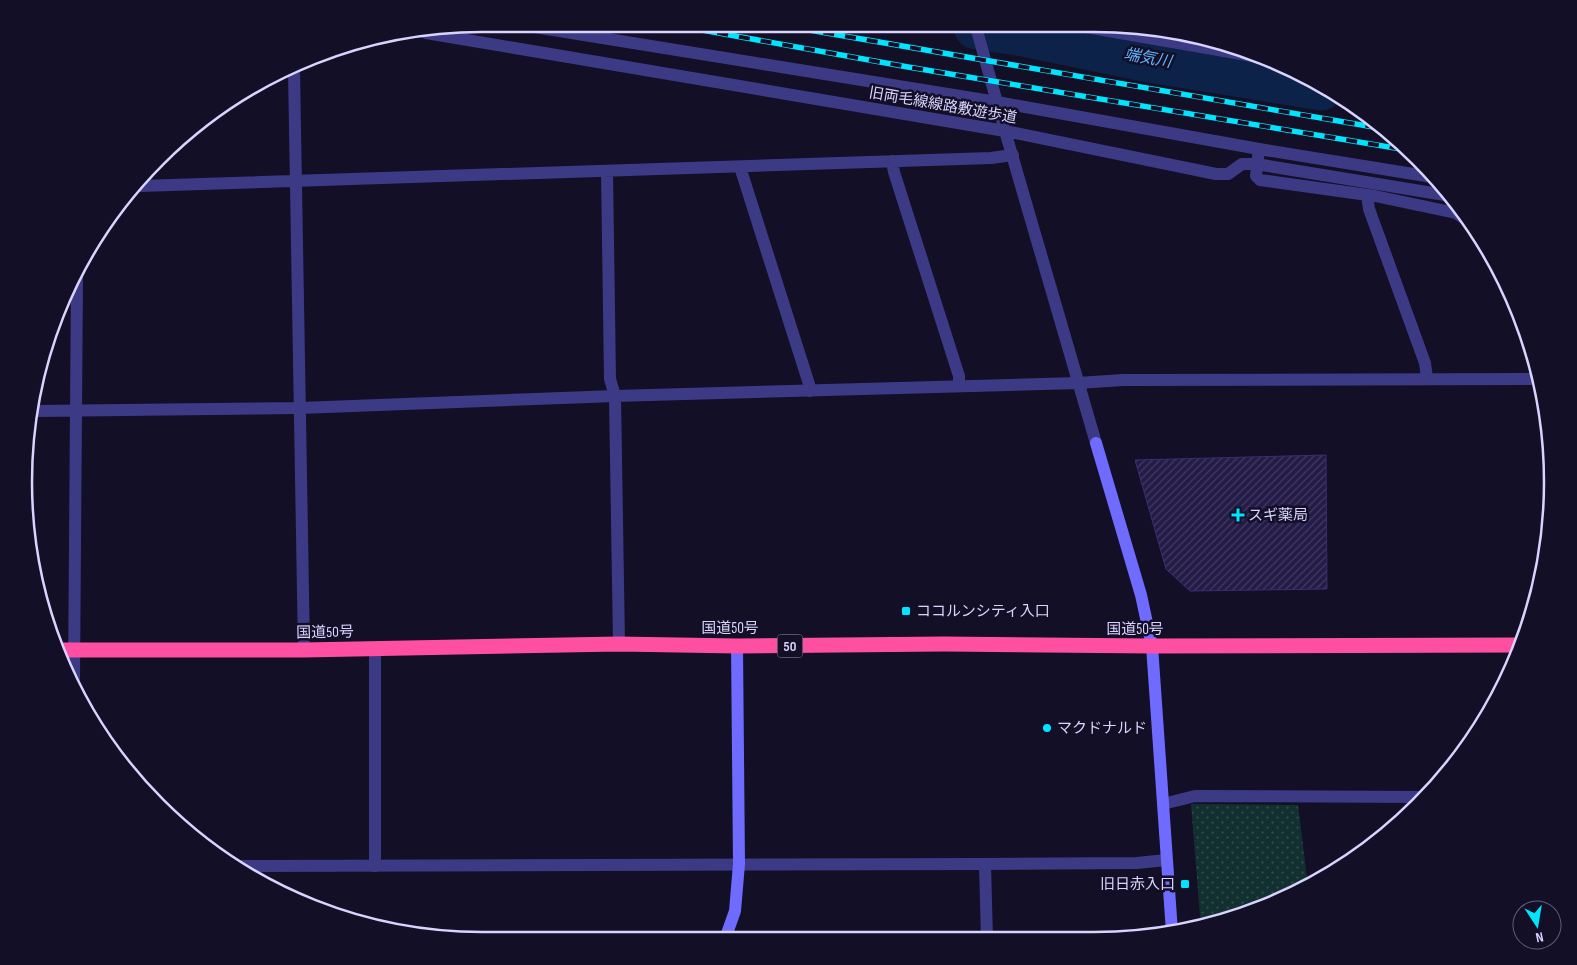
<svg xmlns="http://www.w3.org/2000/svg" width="1577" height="965" viewBox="0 0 1577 965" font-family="'Sofia Sans Condensed','Noto Sans JP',sans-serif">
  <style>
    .grass { fill: url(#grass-dots) }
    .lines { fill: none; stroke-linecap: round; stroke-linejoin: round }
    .river { stroke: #0c2248; stroke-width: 45 }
    .building { fill: url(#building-hatch); stroke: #3b2d73 }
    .lane { stroke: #3d3a85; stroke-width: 12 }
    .street { stroke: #3d3a85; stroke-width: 12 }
    .secondary { stroke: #6f6bff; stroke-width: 12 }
    .highway { stroke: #ff4fa3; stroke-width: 15 }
    .rail-casing { stroke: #00e5ff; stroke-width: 5.5 }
    .rail { stroke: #130f26; stroke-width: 4; stroke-dasharray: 11; stroke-linecap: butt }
    .poi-dot { fill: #00e5ff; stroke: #130f26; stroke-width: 2 }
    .labels { text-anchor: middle; stroke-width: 5; stroke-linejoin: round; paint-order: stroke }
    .shield { fill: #130f26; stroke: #9e99be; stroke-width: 1 }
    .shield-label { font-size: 14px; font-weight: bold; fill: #d9d4ff }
    .street-label { font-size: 15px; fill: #d9d4ff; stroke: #130f26 }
    .poi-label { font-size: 15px; fill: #d9d4ff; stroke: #130f26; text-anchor: start }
    .water-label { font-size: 16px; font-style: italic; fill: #62b6ff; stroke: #130f26 }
    .rim { fill: none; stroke: #d9d4ff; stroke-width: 2.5 }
  </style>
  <defs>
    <pattern id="grass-dots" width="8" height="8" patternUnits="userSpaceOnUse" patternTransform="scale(1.25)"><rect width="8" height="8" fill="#12302f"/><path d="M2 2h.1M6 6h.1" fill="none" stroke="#344d4e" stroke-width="1.8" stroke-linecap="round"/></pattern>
    <pattern id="building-hatch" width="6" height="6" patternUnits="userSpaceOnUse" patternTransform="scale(1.25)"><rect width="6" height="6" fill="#241b47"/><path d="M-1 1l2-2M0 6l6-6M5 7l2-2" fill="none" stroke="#433b63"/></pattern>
  </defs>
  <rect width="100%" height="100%" fill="#130f26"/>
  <path class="grass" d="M1191,804L1298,805L1308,886L1214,926L1201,928Z"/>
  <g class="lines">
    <path class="river" d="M976,27L1018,33L1149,60L1321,88"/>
  </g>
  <path class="building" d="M1326,455L1327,589L1190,591L1166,569L1135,460Z"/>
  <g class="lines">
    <path class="lane" d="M1086,27L1270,59
      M294,70L304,650
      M1259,149L1256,176L1260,180L1375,196L1456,213L1468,221
      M892,161L894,172L959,376V386
      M740,167L809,384L810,391
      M607,171L610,379L615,396
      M140,186L991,158L1013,155
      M1367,195L1369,209L1425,363L1427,378
      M76,410L77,276
      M375,649V866
      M1163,804L1195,796L1425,797
      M985,864L987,940"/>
    <path class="street" d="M516,24L997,102L1259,149L1438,178
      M976,27L1005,131L1096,443
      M426,33L1005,131L1216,174H1228L1242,164H1256L1451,196
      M615,396L619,644
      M35,411L300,408L615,396L1078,383L1123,380L1539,379
      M74,679L76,410
      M237,866L985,864L1137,863L1166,860"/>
    <path class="secondary" d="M1096,443L1141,595L1152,646L1172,932
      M725,939L735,911L739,864L737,646"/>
    <path class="highway" d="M59,650H304L619,644L737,646L944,644L1152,646L1521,645"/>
    <g class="rail-casing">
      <path id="rail" d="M674,25L908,67L1407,150
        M780,25L1385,129"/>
    </g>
    <use href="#rail" class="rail"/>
  </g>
  <g class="poi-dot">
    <path d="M1235.5 507.5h5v5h5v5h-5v5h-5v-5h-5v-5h5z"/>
    <rect x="901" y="606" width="10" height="10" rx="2.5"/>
    <circle cx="1047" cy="728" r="5"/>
    <rect x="1180" y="879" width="10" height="10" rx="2.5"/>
  </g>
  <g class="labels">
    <rect class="shield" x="777.5" y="634.5" width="25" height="23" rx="4"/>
    <g class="shield-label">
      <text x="790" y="651">50</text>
    </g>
    <g class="street-label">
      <text transform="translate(943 105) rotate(10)" y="5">旧両毛線線路敷遊歩道</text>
      <text x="730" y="633">国道50号</text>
      <text x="1135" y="634">国道50号</text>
      <text transform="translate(325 632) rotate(-1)" y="5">国道50号</text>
    </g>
    <g class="poi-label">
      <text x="1248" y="520">スギ薬局</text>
      <text x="916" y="616">ココルンシティ入口</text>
      <text x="1057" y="733">マクドナルド</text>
      <text x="1175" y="889" text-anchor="end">旧日赤入口</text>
    </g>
    <g class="water-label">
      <text transform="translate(1148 57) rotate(10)" y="6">端気川</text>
    </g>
  </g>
  <path d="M0 0H1577V965H0ZM482 32H1094A450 450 0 0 1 1544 482V482A450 450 0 0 1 1094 932H482A450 450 0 0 1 32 482V482A450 450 0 0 1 482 32Z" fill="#130f26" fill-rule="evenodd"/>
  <path class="rim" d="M482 32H1094A450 450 0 0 1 1544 482V482A450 450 0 0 1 1094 932H482A450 450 0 0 1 32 482V482A450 450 0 0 1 482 32Z"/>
  <g transform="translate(1537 925) rotate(168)"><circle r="24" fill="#130f26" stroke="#625e7d"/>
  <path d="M0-4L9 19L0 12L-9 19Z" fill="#00e5ff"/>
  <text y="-8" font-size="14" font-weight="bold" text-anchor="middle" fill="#d9d4ff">N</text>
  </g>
</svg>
